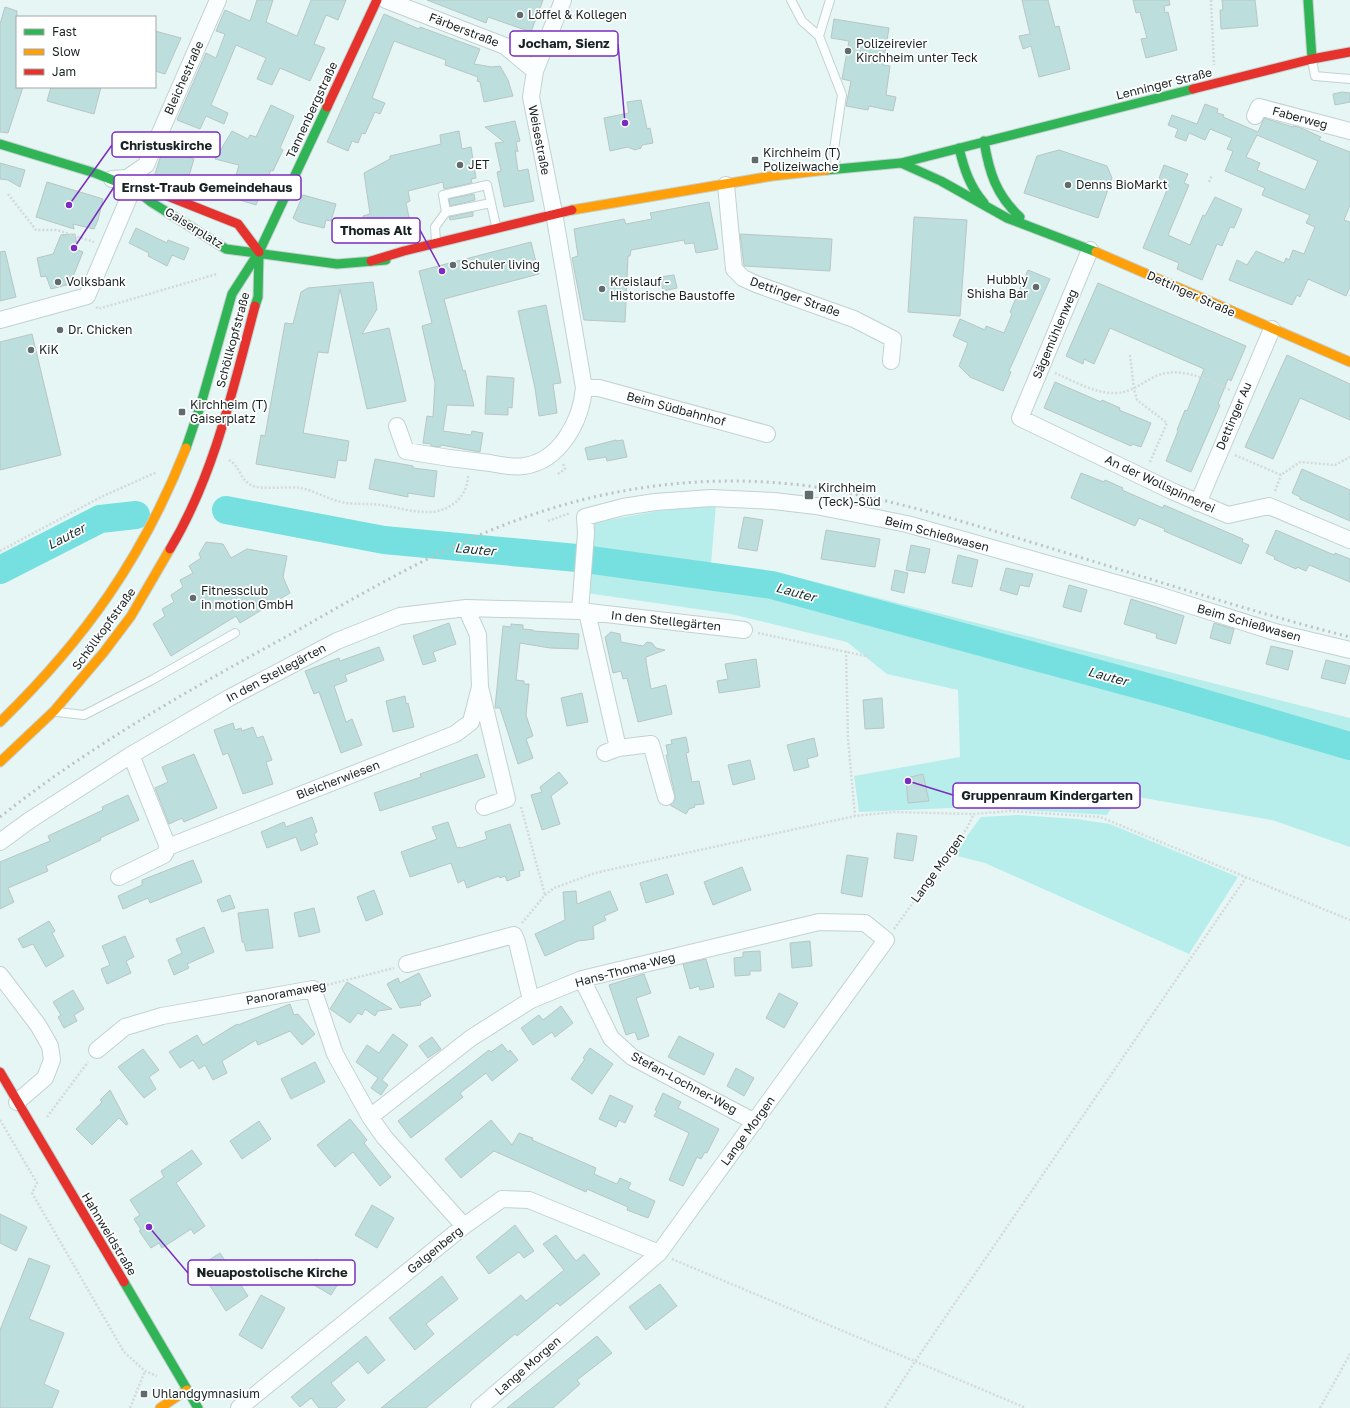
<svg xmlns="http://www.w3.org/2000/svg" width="1350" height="1408" viewBox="0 0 1350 1408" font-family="'Golos Text',sans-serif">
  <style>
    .green { fill: #b7edeb }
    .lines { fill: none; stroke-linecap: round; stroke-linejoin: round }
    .river { stroke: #75e0df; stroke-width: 28 }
    .building { fill: #bcdedd; stroke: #b9c6c5; fill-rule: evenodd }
    .lane-casing { stroke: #c3d1d0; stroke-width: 10 }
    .street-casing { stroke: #c3d1d0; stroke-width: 18 }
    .fast-casing { stroke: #c3d1d0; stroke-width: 11 }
    .slow-casing { stroke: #c3d1d0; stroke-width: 11 }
    .jam-casing { stroke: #c3d1d0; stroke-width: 11 }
    .path { stroke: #d5d9d9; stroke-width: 2.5; stroke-dasharray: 2 2; stroke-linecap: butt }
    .lane { stroke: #fbfefe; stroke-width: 8 }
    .street { stroke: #fbfefe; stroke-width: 16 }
    .fast { stroke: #30b455; stroke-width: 9 }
    .slow { stroke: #ff9f0a; stroke-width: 9 }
    .jam { stroke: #e5322d; stroke-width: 9 }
    .rail { stroke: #bfc3c3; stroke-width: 3; stroke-dasharray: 2 4; stroke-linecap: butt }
    .poi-dot { fill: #606c6c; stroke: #fff; stroke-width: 1.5 }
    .labels { text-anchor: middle; stroke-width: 3.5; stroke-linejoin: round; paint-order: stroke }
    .poi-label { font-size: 12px; fill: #182222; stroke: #fff; text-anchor: start }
    .street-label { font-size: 12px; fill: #182222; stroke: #fff }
    .water-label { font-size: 13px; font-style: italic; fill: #172f2e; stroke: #fff }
    .leader { fill: none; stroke: #7b2cbf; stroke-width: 1.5 }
    .callout-dot { fill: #7b2cbf; stroke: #fff; stroke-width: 1.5 }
    .callout { fill: #fff; stroke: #7b2cbf; stroke-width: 1.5 }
    .callout-label { font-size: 13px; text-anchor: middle; font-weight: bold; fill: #182222 }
  </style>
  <rect width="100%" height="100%" fill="#e5f6f5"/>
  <path class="green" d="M716,505L711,564L776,572L1350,718V847L1272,820L1120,794L1107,815L973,807L859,812L854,776L960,757L958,690L887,674L847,642L731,614L587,593L593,523L657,511Z
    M1018,815L1077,819L1110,824L1238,877L1189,954L985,863L953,855L981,817Z"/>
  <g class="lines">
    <path class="river" d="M226,510L384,540L577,558L772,585L1169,693L1350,746
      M0,570L100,519L136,515"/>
  </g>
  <path class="building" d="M257,0H273L266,22L297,36L311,0H346L338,20L326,15L314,44L325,48L310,81L280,68L272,85L257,79L266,58L236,45L211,105L228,113L224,124L206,116L200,129L177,120L206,53L216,58L225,34L216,31L225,10L250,21Z
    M427,0H543L531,32L488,17L486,23Z
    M1022,0H1048L1055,27L1059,26L1070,69L1039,77L1031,46L1023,49L1019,36L1030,34Z
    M1133,0H1169L1170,5L1164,6L1165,13L1168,12L1177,50L1146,58L1141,39L1147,38L1140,12L1136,13Z
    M1222,0H1255L1258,26L1221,29L1220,10H1223Z
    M5,7L17,11V87H23L8,133L0,132V24Z
    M384,14L419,29L420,27L480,49L474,64L492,67L500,66L508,80L513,96L484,102L480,82L477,81L478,77L445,65L446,60L394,41L372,98L385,103L380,114L375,112L365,134L362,133L358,143L352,141L348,151L327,142Z
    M834,19L889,28L883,65L890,66L886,95L896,97L893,111L869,106L868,110L846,106L851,81L842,79L849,41L831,38Z
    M155,31L181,38L165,74L155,71Z
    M51,87H101L94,114L47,101Z
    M1342,92L1350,93V102L1335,105L1333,94Z
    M641,100L647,129L650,128L653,143L642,145L641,148L635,150L628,147L610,151L604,118L629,113L627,102Z
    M1205,104L1218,109L1217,113L1224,115L1223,117L1258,132L1264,118L1293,127V126L1299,127L1321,137L1319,140L1350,152V205L1344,220L1350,222V287L1346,296L1308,279L1300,297L1297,295L1292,305L1229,280L1237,260L1247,265L1256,251L1284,263L1286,258L1289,260L1293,250L1304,254L1315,227L1306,223L1310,215L1262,195L1265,188L1225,171L1233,151L1227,149L1232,138L1210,129L1205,140L1189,133L1186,141L1175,137L1178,129L1168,125L1172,115L1197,124ZM1257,135L1318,161L1305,190L1257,170L1260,163L1246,157Z
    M271,105L294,116L280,148L283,150L273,171L271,170L256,205L230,197L239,165L215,159L232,131L248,139L250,135L256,137Z
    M515,121L520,141L516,142L518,152L515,150L518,171L528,169L534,201L504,207L497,172L501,171L495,143L504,142L485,127Z
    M459,131L462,149L471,147L476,178L471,179L472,183L444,189L443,182L408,191L410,201L406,203L413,236L381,243L377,227L366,230L363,216L370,214L364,173L390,159V156L441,144L440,135Z
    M1059,150L1107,166L1112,178L1098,218L1024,193L1037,156Z
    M162,152L172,156L173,152L194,159L186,186L154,177Z
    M0,163L25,170L20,187L8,180L0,179Z
    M1164,165L1188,174L1184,183L1189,185L1168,235L1190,245L1203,215L1205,216L1215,197L1242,209L1234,228L1230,227L1222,246L1217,244L1202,280L1177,269L1179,263L1143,248L1169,185L1158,181Z
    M47,182L103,199L98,220L94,229L73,224L74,229L36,217Z
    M474,194L475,200L450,206L449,199Z
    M303,195L336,204L331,221L326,220L324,228L299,222L293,218Z
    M709,202L718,249L696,253L694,243L685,244L684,240L631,250L630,256H628L625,322L584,320L572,258L578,256L574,229L624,219L626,224L652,219L650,213Z
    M473,212V216L450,220L449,217Z
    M914,217L967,220L960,316L908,312Z
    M136,228L167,243L168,240L189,248L184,260L172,255L167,266L148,256L149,253L129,243Z
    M75,234L78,250L83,252L70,284L51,289L46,276L41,277L37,258L53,254L61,235Z
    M740,234L832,239L830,271L744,266Z
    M531,242L539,274L444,299L463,371L465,370L474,406L447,405L443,431L471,435L472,431L483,433L480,452L441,445L440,447L431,446V444L423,443L427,416L433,417L435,383L422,326L432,323L419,271Z
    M5,251L16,297L0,301V252Z
    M1028,270L1050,279L1009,371L1011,372L1003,391L970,377L959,366L968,343L953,336L960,319L985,330L986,326L1004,333L1012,314L1010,312Z
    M674,275L677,288L663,291L660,277Z
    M373,282L377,309L362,334L389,328L406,401L367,409L340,289L328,353L318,352L303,433L349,441L346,461L338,460L335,478L256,464L261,435L265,436L285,323L293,324L301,292L308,288Z
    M1098,283L1246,346L1231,381L1228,379L1218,404L1220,405L1191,472L1166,461L1178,431L1177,430L1185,410L1187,411L1204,369L1110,328L1094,364L1084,359L1083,364L1066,356Z
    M546,305L561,383L553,384L557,413L539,416L535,388L518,311Z
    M32,334L61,455L0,470V342Z
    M1287,355L1350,384V420L1300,398L1273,459L1245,447Z
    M487,376L514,378L512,408L508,407V415L485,414Z
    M1055,382L1101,402L1102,400L1120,408L1119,410L1151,423L1141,447L1132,444L1131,446L1044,408Z
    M616,440V441L623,440L627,457L607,461L606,457L588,460L585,448Z
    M375,459L413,466V468L437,471L434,497L408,493V497L369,489Z
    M1302,469L1350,490V521L1300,499V497L1292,493Z
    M1081,473L1104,482L1105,480L1123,488L1122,490L1163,508L1164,505L1243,539L1242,542L1249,545L1241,564L1164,531L1165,529L1139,518L1135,526L1071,498Z
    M744,517L763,520L757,551L738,548Z
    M826,530L880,539L875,567L821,559Z
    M1276,530L1334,555L1335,553L1350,559V582L1309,565L1306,571L1297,567L1296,569L1274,559L1275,557L1266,553Z
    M206,542L223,544L231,558L247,549L287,556L283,577L290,593L240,623L236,616L171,656L153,624L165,616L162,609L174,602L171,595L183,587L180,580L193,573L189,566L201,558L199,554Z
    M911,545L930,549L925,573L906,570Z
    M958,555L978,560L972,587L952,583Z
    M1006,568L1033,574L1029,587L1020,585L1017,595L1000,590Z
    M895,570L908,573L904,593L891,590Z
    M1069,585L1087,590L1081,612L1063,607Z
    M1131,599L1184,616L1176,644L1156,638L1157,634L1124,624Z
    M449,623L456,644L433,652L436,661L423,665L413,636Z
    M1214,623L1234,629L1230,644L1210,638Z
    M511,624L523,625V629L533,630V631L579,634L578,649L550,648L520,643L516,680L524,681V684H529L526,715L533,736L526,739L533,758L518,764L500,708H495L503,626L511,627Z
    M611,632L620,634L621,642L643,646L647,642L652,643L656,648L665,650L646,657V661L651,689L666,685L672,714L638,722L627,678L623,679L621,671L613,673L605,637Z
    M1271,646L1293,651L1288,670L1266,664Z
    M379,647L384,660L345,675L347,681L334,686L346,722L352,719L362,745L341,753L319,692L314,694L305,671L339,658L340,661Z
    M756,659L760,687L719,693L717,681L728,679L725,664Z
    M1326,660L1350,666L1345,684L1321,678Z
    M582,693L588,722L567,726L561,698Z
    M405,696L406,704L408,703L414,727L393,732L386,701Z
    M882,698L884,728L865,729L863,700Z
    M233,723L235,730L241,728L242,731L253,727L257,738L263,736L272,760L266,762L273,784L243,794L228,753L223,755L214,730Z
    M686,737L689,752L686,753L692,782L699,781L704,804L694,805L695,807L689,809L686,814L670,805L675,800V795L666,755H668L666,745L672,744L671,740Z
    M814,738L818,756L807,759L809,767L794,771L787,745Z
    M194,754L217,808L184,822L182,818L169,824L155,788L168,782L162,767Z
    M477,754L485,777L380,811L374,793L421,777L420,774Z
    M750,760L755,779L733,785L728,765Z
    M559,772L568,783L551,796L560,824L542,830L531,795L542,792L540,787Z
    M923,774L929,801L908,803L906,778Z
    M128,795L139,820L100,838L101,840L46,866L48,871L8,888L14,902L0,909V862L50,841L48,836L103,810L102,807Z
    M312,817L317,832L314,834L318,844L301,851L296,837L267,848L261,832L284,822L286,827Z
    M448,822L457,848L460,847L461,848L487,839L485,832L510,824L524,870L519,871L520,876L507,881L505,876L500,878L499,876L467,888L464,880L458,883L451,863L410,877L401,852L437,839L432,827Z
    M897,833L917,836L913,861L894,858Z
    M847,855L868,858L862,897L841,893Z
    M193,860L202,882L150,903L148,898L123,909L118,896L142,885V880Z
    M742,867L751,890L713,905L704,882Z
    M667,874L674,894L646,903L640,883Z
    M374,890L383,914L366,921L357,897Z
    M576,891L577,904L610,891L618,910L604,916L606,920L593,926L594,939L578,941L545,956L535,934L565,920L563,892Z
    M230,895L235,908L222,912L217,900Z
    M314,908L320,932L299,937L294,913Z
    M268,909L273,948L246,951L244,942H242L238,913Z
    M49,921L55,931L52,933L64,956L46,967L33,944L23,948L18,939Z
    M204,927L214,952L187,964L189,968L174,975L168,960L182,953L176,939Z
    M125,936L134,957L126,961L131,973L107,984L101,969L110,965L102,946Z
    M810,941L812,966L792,968L790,943Z
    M760,951L761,971H750V975L735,976L734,958L743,957V952Z
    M706,959L714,987L700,990L699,986L690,989L683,964Z
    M419,973L431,996L420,1002L421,1005L400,1008L387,984L398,978L400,983Z
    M644,974L651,993L636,998L649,1036L638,1040L635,1032L626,1035L609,985Z
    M347,982L392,1009L378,1011L375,1016L365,1009L362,1015L358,1013L350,1023L330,1009Z
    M73,990L84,1009L74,1015L77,1021L64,1028L58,1017L61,1015L53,1002Z
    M779,993L798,1003L784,1028L766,1018Z
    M290,1004L294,1015L298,1014L315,1034L302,1045L290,1031L258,1045L256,1040L222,1061L227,1073L213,1080L205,1065L199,1069L193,1060L180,1068L169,1052L197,1035L203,1045L237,1024L238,1025Z
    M561,1006L573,1023L555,1037L552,1032L533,1045L521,1028L539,1015L543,1020Z
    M393,1034L408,1045L382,1080L388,1085L381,1095L371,1088L378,1078L356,1062L367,1045L379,1053Z
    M679,1036L714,1054L704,1075L668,1057Z
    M432,1037L441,1049L428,1058L419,1046Z
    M502,1044L508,1052L510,1050L518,1060L492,1081L486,1073L460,1093L463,1097L411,1138L398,1121L489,1050L491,1052Z
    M590,1048L613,1064L592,1094L571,1079L585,1059L583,1058Z
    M143,1049L159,1070L149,1077L156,1089L144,1098L118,1067Z
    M315,1062L325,1082L291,1099L281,1079Z
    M736,1068L754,1078L744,1096L727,1086Z
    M110,1090L128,1124L126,1125L119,1118L92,1145L76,1129L102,1102L100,1100Z
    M663,1093L681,1102L678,1108L719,1129L707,1153L705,1152L701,1159L697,1157L683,1186L669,1180L689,1133L654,1116L657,1111L655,1110Z
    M610,1095L633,1106L625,1123L619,1120L616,1127L599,1119Z
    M350,1119L367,1140L364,1143L391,1177L380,1186L353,1152L335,1167L317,1145Z
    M491,1120L512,1145L519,1133L533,1138L532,1140L596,1168L594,1174L617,1184L620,1178L631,1183L628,1189L655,1201L648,1218L627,1210L628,1207L587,1189L586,1192L494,1151L461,1178L445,1159Z
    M259,1121L271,1139L242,1159L230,1141Z
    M192,1150L202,1164L176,1183L205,1226L194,1234L191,1229L162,1248L159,1243L151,1248L139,1231L141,1230L134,1219L140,1215L130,1200L164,1177L161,1171Z
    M372,1205L394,1218L377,1248L355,1235Z
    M0,1214L27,1227L16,1251L0,1243Z
    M515,1225L534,1251L524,1258L519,1252L489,1274L476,1257Z
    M556,1235L576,1261L584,1254L600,1274L560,1306L557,1303L517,1336L515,1334L426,1408H381L521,1295L526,1301L564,1270L543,1244Z
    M220,1253L248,1296L226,1311L198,1267Z
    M29,1258L50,1266L29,1319L64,1333L44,1384L59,1391L52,1408H0V1330Z
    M316,1259L343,1276L331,1295L304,1279Z
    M442,1276L458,1299L426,1324L434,1334L415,1350L389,1318Z
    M660,1284L677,1306L646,1330L629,1307Z
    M261,1295L285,1308L262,1349L239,1335Z
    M366,1336L385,1360L368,1374L358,1361L331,1383L345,1400L336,1408H319L311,1398L300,1407L291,1397Z
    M597,1336L612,1353L577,1380L580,1384L553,1408H507Z"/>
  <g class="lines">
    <g class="lane-casing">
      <path id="lane" d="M791,0L802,21L819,36L842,95L834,149L836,168
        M819,36L830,0
        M1312,60L1315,76L1350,79
        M446,212L491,203
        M436,241L435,227L446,212L443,195L487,185L496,226
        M57,712L84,715L152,680L235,633"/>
    </g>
    <g class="street-casing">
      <path id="street" d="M386,0L505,46L535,71
        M1255,116L1259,107L1350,131
        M112,179L127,178L146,165L218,0
        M726,185L734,269L743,278L756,284L854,319L893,339L891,361
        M1090,250L1020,418L1174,492L1228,515L1269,506L1350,540
        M0,320L87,296L133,188
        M584,388H599L767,434
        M397,426L406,451C434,456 462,460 490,463C500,465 513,468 524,466C560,461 581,421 584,388L554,213L531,97L535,71L563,0
        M1198,503L1272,329
        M466,608L478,635L480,687L507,799L484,807
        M580,611L586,533L585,517L623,507L655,502L711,498L774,501L816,506L907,524L1158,595L1275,632L1350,650
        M587,612L618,748
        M605,753L618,748L651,744L666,797
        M131,755L168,847L455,734L471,722L480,687
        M0,842L30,820L131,755L229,698L337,641L400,616L466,608L580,611L744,630
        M119,877L164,855L168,847
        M407,964L514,935L517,942L531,1000
        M0,975L38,1025L50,1046L52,1060L45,1078L17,1102
        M582,979L611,1038L632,1057L755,1122
        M97,1050L125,1027L162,1016L313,989L335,1054L370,1117L385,1138L464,1226
        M370,1117L471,1038L531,1000L582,979L819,922L865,923L886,940L659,1253L479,1408
        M239,1408L464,1226L502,1199L529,1200L659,1253"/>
    </g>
    <g class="fast-casing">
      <path id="fast" d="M1308,0L1312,59
        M984,141C989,172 996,195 1020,217
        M0,144L95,173L133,188L151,202L226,249L337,264L386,260
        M959,148C964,169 970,187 984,203
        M901,163L941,181L1007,218L1096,252
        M827,170L901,163L1193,89
        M255,306L258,297L259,252
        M186,448L201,404L232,294L259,252L327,107
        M124,1282L198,1408"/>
    </g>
    <g class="slow-casing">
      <path id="slow" d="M572,210L772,176L827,170
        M1096,252L1350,362
        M0,722C85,639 142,559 186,448
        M0,762L54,711L104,652L131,616L170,549
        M160,1408L187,1390"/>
    </g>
    <g class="jam-casing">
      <path id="jam" d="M1193,89L1312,59L1350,52
        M327,107L377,0
        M148,190L155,191L238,224L259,252
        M371,261L404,251L572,210
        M170,549C214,476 233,389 255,306
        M0,1072L124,1282"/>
    </g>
    <path class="path" d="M1211,0L1214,65
      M1209,182L1212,175
      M8,194L36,230H57L94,242
      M96,307L98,309L217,274
      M1130,355L1134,389L1137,400L1167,423L1149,464
      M1055,373C1074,381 1095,394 1116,393C1130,393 1140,384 1152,378C1178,364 1205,379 1230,390
      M1235,455L1281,475L1300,462L1335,465L1350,457
      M229,460C240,466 241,482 253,486C264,490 287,486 301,488C315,491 328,499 341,502C355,505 368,503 381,505C395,507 411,512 426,512C448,513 468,498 468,475
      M558,474L565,469L563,463
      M1275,491L1281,475
      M548,521L570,513
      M0,551L101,497L157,472
      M758,633L870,657
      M846,651L848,739L855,816
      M521,807L545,895
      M522,923L545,895L554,888L595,873L855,816L894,812L974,814L1010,811L1100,817L1350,920
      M894,929L967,828L974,814
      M327,985L394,968
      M47,1117L88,1062
      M0,1120L37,1183L32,1193L124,1352L145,1371L157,1376
      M672,1259L1026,1408
      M130,1408L145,1371
      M885,1408L916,1360L1247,876
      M1320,1408L1350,1354"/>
    <use href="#lane" class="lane"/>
    <use href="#street" class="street"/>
    <use href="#fast" class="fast"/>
    <use href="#slow" class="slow"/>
    <use href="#jam" class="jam"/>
    <path class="rail" d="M0,817C23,799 47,781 71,765C141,717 216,675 291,634C365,592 439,548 520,519C616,484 720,472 822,488C895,500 964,522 1034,543C1139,575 1244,610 1350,637"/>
  </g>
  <g class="poi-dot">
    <circle cx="520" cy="15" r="4"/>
    <circle cx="848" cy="51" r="4"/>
    <rect x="751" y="156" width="8" height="8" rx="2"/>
    <circle cx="460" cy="165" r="4"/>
    <circle cx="1068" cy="185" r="4"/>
    <circle cx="453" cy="265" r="4"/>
    <circle cx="58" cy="282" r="4"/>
    <circle cx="1036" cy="287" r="4"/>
    <circle cx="602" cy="289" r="4"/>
    <circle cx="60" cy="330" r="4"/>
    <circle cx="31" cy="350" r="4"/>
    <rect x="178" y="408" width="8" height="8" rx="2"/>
    <rect x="804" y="490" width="10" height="10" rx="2"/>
    <circle cx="193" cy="598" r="4"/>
    <rect x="140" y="1390" width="8" height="8" rx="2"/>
  </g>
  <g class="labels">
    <g class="poi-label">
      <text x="528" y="19">Löffel &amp; Kollegen</text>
      <text x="856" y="48">Polizeirevier<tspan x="856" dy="14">Kirchheim unter Teck</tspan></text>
      <text x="763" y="157">Kirchheim (T)<tspan x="763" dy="14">Polizeiwache</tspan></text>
      <text x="468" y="169">JET</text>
      <text x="1076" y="189">Denns BioMarkt</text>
      <text x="461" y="269">Schuler living</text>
      <text x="1028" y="284" text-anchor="end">Hubbly<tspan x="1028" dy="14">Shisha Bar</tspan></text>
      <text x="66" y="286">Volksbank</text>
      <text x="610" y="286">Kreislauf -<tspan x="610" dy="14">Historische Baustoffe</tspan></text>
      <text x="68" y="334">Dr. Chicken</text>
      <text x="39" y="354">KiK</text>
      <text x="190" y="409">Kirchheim (T)<tspan x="190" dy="14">Gaiserplatz</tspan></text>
      <text x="818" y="492">Kirchheim<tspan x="818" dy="14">(Teck)-Süd</tspan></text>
      <text x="201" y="595">Fitnessclub<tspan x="201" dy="14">in motion GmbH</tspan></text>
      <text x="152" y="1398">Uhlandgymnasium</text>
    </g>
    <g class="street-label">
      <text transform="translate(464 30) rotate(21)" y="4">Färberstraße</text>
      <text transform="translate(184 78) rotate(-66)" y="4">Bleichestraße</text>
      <text transform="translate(1164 84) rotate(-14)" y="4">Lenninger Straße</text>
      <text transform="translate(312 110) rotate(-65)" y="4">Tannenbergstraße</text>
      <text transform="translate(1300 118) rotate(15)" y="4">Faberweg</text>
      <text transform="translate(539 140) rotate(79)" y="4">Weisestraße</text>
      <text transform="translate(194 228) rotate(32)" y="4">Gaiserplatz</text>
      <text transform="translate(1191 294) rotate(24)" y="4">Dettinger Straße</text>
      <text transform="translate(795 297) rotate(20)" y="4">Dettinger Straße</text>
      <text transform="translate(1055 334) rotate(-67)" y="4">Sägemühlenweg</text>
      <text transform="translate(233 340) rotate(-75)" y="4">Schöllkopfstraße</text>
      <text transform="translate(676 409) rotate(15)" y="4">Beim Südbahnhof</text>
      <text transform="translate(1234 416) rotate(-67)" y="4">Dettinger Au</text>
      <text transform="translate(1160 484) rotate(25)" y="4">An der Wollspinnerei</text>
      <text transform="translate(937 534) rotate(15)" y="4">Beim Schießwasen</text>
      <text transform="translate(666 621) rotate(6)" y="4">In den Stellegärten</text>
      <text transform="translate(1249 623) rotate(16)" y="4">Beim Schießwasen</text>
      <text transform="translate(104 629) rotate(-54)" y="4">Schöllkopfstraße</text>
      <text transform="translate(276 673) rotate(-28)" y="4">In den Stellegärten</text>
      <text transform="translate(338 780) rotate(-21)" y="4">Bleicherwiesen</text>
      <text transform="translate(938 868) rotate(-54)" y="4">Lange Morgen</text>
      <text transform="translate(625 970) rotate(-15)" y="4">Hans-Thoma-Weg</text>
      <text transform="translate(286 993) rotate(-11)" y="4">Panoramaweg</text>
      <text transform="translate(684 1083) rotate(28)" y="4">Stefan-Lochner-Weg</text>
      <text transform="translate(748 1131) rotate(-54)" y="4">Lange Morgen</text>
      <text transform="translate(109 1234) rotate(59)" y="4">Hahnweidstraße</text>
      <text transform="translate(435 1250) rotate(-39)" y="4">Galgenberg</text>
      <text transform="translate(528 1366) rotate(-41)" y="4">Lange Morgen</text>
    </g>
    <g class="water-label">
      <text transform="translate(66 536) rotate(-27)" y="5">Lauter</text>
      <text transform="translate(475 549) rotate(5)" y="5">Lauter</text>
      <text transform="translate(796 592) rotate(15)" y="5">Lauter</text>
      <text transform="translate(1108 676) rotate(15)" y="5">Lauter</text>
    </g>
  </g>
  <path class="leader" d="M625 123L618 44M69 205L112 145M74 248L114 187M442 271L420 230M908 781L953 795M149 1227L188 1273"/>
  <g class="callout-dot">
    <circle cx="625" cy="123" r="4"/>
    <circle cx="69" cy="205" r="4"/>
    <circle cx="74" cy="248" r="4"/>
    <circle cx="442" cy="271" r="4"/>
    <circle cx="908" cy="781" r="4"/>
    <circle cx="149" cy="1227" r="4"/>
  </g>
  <g class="callout">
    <rect x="510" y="31" width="108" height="25" rx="4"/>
    <rect x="112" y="132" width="108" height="25" rx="4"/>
    <rect x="114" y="175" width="187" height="25" rx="4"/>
    <rect x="332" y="218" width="88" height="25" rx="4"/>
    <rect x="953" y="783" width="187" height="25" rx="4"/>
    <rect x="188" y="1260" width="167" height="25" rx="4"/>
  </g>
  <g class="callout-label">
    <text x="564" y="48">Jocham, Sienz</text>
    <text x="166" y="150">Christuskirche</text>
    <text x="207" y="192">Ernst-Traub Gemeindehaus</text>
    <text x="376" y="235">Thomas Alt</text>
    <text x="1047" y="800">Gruppenraum Kindergarten</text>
    <text x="272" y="1277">Neuapostolische Kirche</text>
  </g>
  <rect x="16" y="16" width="140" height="72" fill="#ffffff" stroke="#a3a7a7"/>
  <rect x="24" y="29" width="20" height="6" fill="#30b455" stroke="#a3a7a7"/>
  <text x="52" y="36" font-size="12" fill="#182222">Fast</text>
  <rect x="24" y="49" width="20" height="6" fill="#ff9f0a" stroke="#a3a7a7"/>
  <text x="52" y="56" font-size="12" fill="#182222">Slow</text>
  <rect x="24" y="69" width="20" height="6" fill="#e5322d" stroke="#a3a7a7"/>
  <text x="52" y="76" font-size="12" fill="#182222">Jam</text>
</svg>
